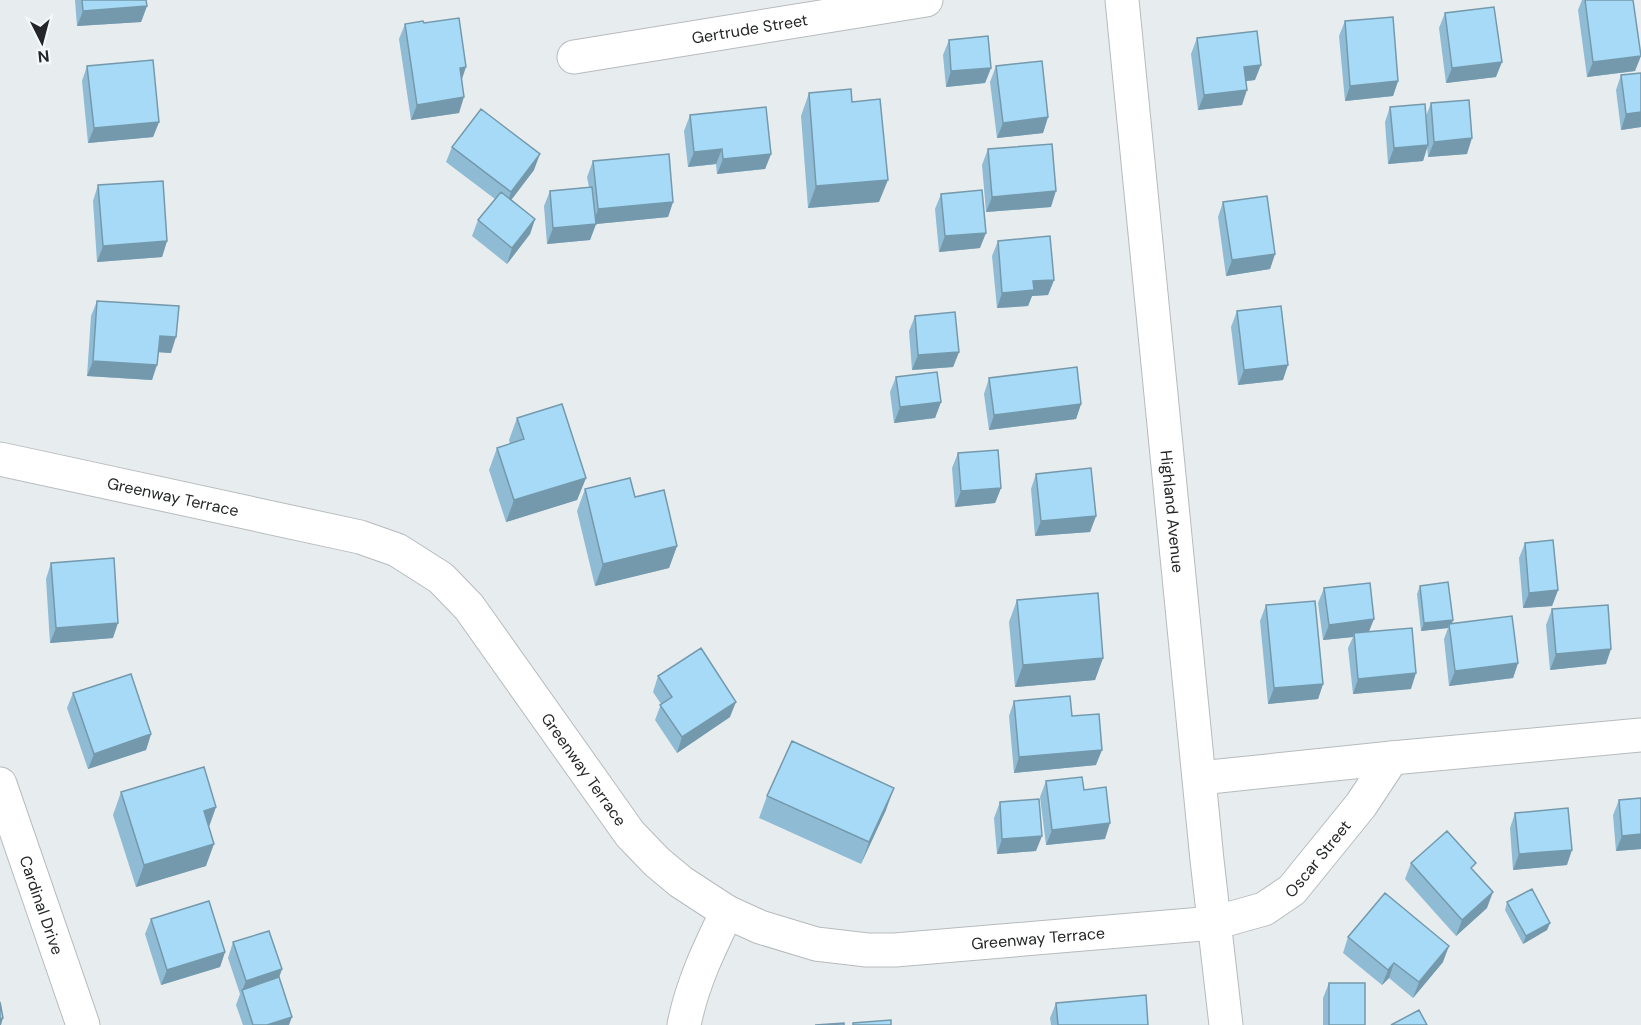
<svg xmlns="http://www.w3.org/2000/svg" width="1641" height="1025" viewBox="0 0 1641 1025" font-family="'DM Sans',sans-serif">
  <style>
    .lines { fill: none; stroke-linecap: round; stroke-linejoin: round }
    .street-casing { stroke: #b6bbbe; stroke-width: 35 }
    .street { stroke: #fff; stroke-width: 33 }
    .wall { fill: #8fbbd4 }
    .shaded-wall { fill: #7499ac }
    .building { fill: #a6daf6; stroke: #7499ac; stroke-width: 1.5 }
    .labels { text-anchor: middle; stroke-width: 5; stroke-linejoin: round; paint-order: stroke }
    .street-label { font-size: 16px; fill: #242627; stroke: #f4f9fc }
  </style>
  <rect width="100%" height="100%" fill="#e7ecef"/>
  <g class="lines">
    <g class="street-casing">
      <g id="street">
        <path id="s1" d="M1122,0L1207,860L1226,1025"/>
        <path id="s2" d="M574,57L926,0"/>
        <path id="s3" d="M0,459L360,537L397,550L441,578L469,607L630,834L657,862L681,882L727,912L760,927L816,944L867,950H895L1214,923L1264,909L1292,890L1361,805L1392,758"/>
        <path d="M1200,778L1392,758L1641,735"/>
        <path id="s4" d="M0,784L83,1025"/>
        <path d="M684,1025C692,984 709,949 727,912"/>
      </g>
    </g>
    <use href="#street" class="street"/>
  </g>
  <path class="wall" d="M75,0H146L147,6L141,22L77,26Z
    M1582,0H1633L1635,71L1587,77L1578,10Z
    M1445,13L1496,77L1446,83L1439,28Z
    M1345,21L1398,81L1393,96L1345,101L1339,36Z
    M424,23L462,80L459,113L411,120L399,39L405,24Z
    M1197,38L1255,80L1246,81L1242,105L1198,110L1191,54Z
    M949,40L991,68L985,83L946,87L943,55Z
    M87,66L159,122L153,137L88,143L82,81Z
    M996,66L1048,117L1043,133L997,138L990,82Z
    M1641,73V127L1621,130L1616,90L1621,75Z
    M809,93L852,102L879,202L808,208L801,116Z
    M1431,103L1467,154L1428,157L1427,147L1423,161L1388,164L1385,122L1390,107L1426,116Z
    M690,115L771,154L765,169L717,174L716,164L688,167L684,131Z
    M452,147L534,170L511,200L535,219L530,234L507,264L472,236L478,220L495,199L446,162Z
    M988,149L1051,207L986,212L982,165Z
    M593,161L673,202L668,217L596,224L590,240L547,244L544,206L550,191L589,187L587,177Z
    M98,185L167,241L162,257L97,262L93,201Z
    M941,194L980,248L939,252L935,209Z
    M1223,202L1275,254L1270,269L1226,276L1218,217Z
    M998,241L1054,280L1048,295L1032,296L1028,306L997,308L992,256Z
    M97,301L171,353L159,352L152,380L87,376L91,316Z
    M1237,311L1283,380L1238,385L1231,327Z
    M915,316L959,352L953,367L912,370L909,331Z
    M896,377L941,402L935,418L894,423L890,392Z
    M989,378L1081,404L1076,419L989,430L984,394Z
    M517,418L586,478L577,500L506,522L489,470L497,448L510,444L509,440Z
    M958,453L1001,488L995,503L955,507L952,468Z
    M1036,474L1096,516L1090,532L1035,536L1031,489Z
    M585,489L635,497L677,546L669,568L595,586L577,511Z
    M1525,543L1558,590L1552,606L1523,608L1519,558Z
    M51,563L113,638L50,643L46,579Z
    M1420,586L1453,620L1452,624L1518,663L1513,678L1449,686L1444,639L1448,628L1421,631L1417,594Z
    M1324,588L1369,632L1411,689L1353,694L1348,648L1353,637L1323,640L1318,603Z
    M1017,600L1103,658L1095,680L1015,687L1009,622Z
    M1266,605L1323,684L1318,699L1268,704L1260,621Z
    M1552,609L1606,664L1550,670L1546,625Z
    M658,676L730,717L677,753L655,720L661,704L653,692Z
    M73,693L151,734L146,750L88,769L67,708Z
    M1014,701L1072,716L1096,765L1014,773L1009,716Z
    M1046,781L1084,790L1105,839L1046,845L1040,797Z
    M121,792L216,807L209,827L206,866L136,887L113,815Z
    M767,796L886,810L861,864L759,818Z
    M1641,798V849L1616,851L1613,815L1619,800Z
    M1000,802L1036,851L997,854L994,818Z
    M1515,813L1567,865L1513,870L1510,828Z
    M1411,863L1487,908L1456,936L1405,879Z
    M1507,902L1550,923L1547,930L1523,944L1505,910Z
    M151,919L225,952L220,967L161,985L145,934Z
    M1348,937L1443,962L1413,998L1389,978L1382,985L1343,953Z
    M233,942L282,969L279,978L289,1025H243L236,1005L240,994L228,958Z
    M1329,983L1365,1025H1323V998Z
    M1056,1003L1148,1025H1051L1050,1018Z"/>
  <path class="shaded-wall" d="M147,6L141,22L77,26L83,11Z
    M1641,56L1635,71L1587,77L1593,62Z
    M1502,62L1496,77L1446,83L1452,68Z
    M1261,65L1255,80L1239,82L1244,67Z
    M466,67L461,82L460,68Z
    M991,68L985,83L946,87L951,71Z
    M1398,81L1393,96L1345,101L1350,86Z
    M1247,90L1242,105L1198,110L1204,95Z
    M464,97L459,113L411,120L417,105Z
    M1641,112V127L1621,130L1626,114Z
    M1048,117L1043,133L997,138L1003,123Z
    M159,122L153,137L88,143L94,128Z
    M1472,138L1467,154L1428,157L1434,142Z
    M1428,145L1423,161L1388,164L1394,148Z
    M722,149L716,164L688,167L694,152Z
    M540,154L534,170L506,207L511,192Z
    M771,154L765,169L717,174L723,159Z
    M888,180L879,202L808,208L816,186Z
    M1056,191L1051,207L986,212L992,197Z
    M673,202L668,217L596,224L590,240L547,244L553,228L593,224L598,209Z
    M535,219L530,234L507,264L512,248Z
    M986,233L980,248L939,252L945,236Z
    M167,241L162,257L97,262L103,246Z
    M1275,254L1270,269L1226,276L1232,260Z
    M1054,280L1048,295L1032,296L1028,306L997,308L1002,293L1033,281Z
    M160,336L176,337L171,353L154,352Z
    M959,352L953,367L912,370L918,355Z
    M93,361L157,365L152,380L87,376Z
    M1288,365L1283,380L1238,385L1244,370Z
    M941,402L935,418L894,423L900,407Z
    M1081,404L1076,419L989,430L994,415Z
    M586,478L577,500L506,522L514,500Z
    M1001,488L995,503L955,507L961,491Z
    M1096,516L1090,532L1035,536L1041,521Z
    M677,546L669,568L595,586L603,564Z
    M1558,590L1552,606L1523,608L1529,593Z
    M1374,619L1368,634L1354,633L1353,637L1323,640L1329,625Z
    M1453,620L1450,628L1449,624L1448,628L1421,631L1424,623Z
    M118,623L113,638L50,643L56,628Z
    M1611,649L1606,664L1550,670L1556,654Z
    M1103,658L1095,680L1015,687L1023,665Z
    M1518,663L1513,678L1449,686L1455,671Z
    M1416,673L1411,689L1353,694L1358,679Z
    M1323,684L1318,699L1268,704L1274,688Z
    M736,702L730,717L677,753L682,737Z
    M151,734L146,750L88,769L94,754Z
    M1102,750L1096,765L1014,773L1019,757Z
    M894,788L886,810L861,864L869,842Z
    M216,807L208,829L204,811Z
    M1110,823L1105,839L1046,845L1052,830Z
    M1641,834V849L1616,851L1622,836Z
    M1042,836L1036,851L997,854L1002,839Z
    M214,844L206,866L136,887L144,865Z
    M1572,850L1567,865L1513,870L1519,854Z
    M1493,892L1487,908L1456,936L1462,920Z
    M1550,923L1547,930L1523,944L1526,936Z
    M1449,946L1443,962L1413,998L1419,982Z
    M225,952L220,967L161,985L167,970Z
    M1394,963L1389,978L1382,985L1388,970Z
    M282,969L276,985L242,991L246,981Z
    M292,1017L289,1025H267Z
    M3,1018L1,1025H0V1019Z"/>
  <path class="building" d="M82,0H146L147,6L83,11Z
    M1585,0H1633L1641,56L1593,62Z
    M1494,7L1502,62L1452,68L1445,13Z
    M1393,17L1398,81L1350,86L1345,21Z
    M459,18L466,67L460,68L464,97L417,105L405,24L423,21L424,23Z
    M1257,31L1261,65L1244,67L1247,90L1204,95L1197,38Z
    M988,36L991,68L951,71L949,40Z
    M153,60L159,122L94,128L87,66Z
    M1042,61L1048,117L1003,123L996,66Z
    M1641,73V112L1626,114L1621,75Z
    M851,89L852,102L880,99L888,180L816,186L809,93Z
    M1469,100L1472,138L1434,142L1431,103Z
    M1425,104L1428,145L1394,148L1390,107Z
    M766,107L771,154L723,159L722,149L694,152L690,115Z
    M481,109L540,154L511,192L452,147Z
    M1052,144L1056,191L992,197L988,149Z
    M669,154L673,202L598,209L593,161Z
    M163,181L167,241L103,246L98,185Z
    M592,187L596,224L553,228L550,191Z
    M982,190L986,233L945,236L941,194Z
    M501,192L535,219L512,248L478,220Z
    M1267,196L1275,254L1232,260L1223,202Z
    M1050,236L1054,280L1033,281L1034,290L1002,293L998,241Z
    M97,301L179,306L176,337L160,336L157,365L93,361Z
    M1281,306L1288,365L1244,370L1237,311Z
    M955,312L959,352L918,355L915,316Z
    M1077,367L1081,404L994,415L989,378Z
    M937,372L941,402L900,407L896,377Z
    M562,404L586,478L514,500L497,448L524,439L517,418Z
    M998,450L1001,488L961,491L958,453Z
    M1091,468L1096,516L1041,521L1036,474Z
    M630,478L635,497L664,490L677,546L603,564L585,489Z
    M1553,540L1558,590L1529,593L1525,543Z
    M114,558L118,623L56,628L51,563Z
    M1448,582L1453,620L1424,623L1420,586Z
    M1370,583L1374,619L1329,625L1324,588Z
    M1098,593L1103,658L1023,665L1017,600Z
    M1315,601L1323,684L1274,688L1266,605Z
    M1608,605L1611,649L1556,654L1552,609Z
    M1512,616L1518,663L1455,671L1449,624Z
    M1412,628L1416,673L1358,679L1354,633Z
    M701,648L736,702L682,737L660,705L672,697L658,676Z
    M131,674L151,734L94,754L73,693Z
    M1070,696L1072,716L1099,714L1102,750L1019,757L1014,701Z
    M792,741L894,788L869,842L767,796Z
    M204,767L216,807L204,811L214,844L144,865L121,792Z
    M1082,777L1084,790L1106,787L1110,823L1052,830L1046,781Z
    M1641,798V834L1622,836L1619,800Z
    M1039,799L1042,836L1002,839L1000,802Z
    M1568,808L1572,850L1519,854L1515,813Z
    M1447,831L1476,863L1471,868L1493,892L1462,920L1411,863Z
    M1532,889L1550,923L1526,936L1507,902Z
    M1385,893L1449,946L1419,982L1394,963L1388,970L1348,937Z
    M209,901L225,952L167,970L151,919Z
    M269,931L282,969L246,981L233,942Z
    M279,977L292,1017L267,1025H253L242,990Z
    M1329,983H1365V1025H1329Z
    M1146,995L1148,1025H1058L1056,1003Z
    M0,1002L3,1018L0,1019Z
    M1419,1010L1427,1025H1391Z
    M891,1020V1025H853V1023Z
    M844,1023V1025H815Z"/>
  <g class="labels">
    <g class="street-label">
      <text dy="6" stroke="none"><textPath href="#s2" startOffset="178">Gertrude Street</textPath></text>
      <text dy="6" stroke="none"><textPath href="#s3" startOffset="177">Greenway Terrace</textPath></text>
      <text dy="6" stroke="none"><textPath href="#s1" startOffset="514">Highland Avenue</textPath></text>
      <text dy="6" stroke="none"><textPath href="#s3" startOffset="699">Greenway Terrace</textPath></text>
      <text dy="6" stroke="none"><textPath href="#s3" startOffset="1524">Oscar Street</textPath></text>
      <text dy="6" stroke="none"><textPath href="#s4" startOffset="128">Cardinal Drive</textPath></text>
      <text dy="6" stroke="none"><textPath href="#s3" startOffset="1221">Greenway Terrace</textPath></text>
    </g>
  </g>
  <g transform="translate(42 42) rotate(174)" stroke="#f4f9fc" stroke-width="4.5" paint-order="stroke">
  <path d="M0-4.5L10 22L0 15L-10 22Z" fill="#242627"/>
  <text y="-9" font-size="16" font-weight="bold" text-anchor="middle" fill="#242627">N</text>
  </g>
</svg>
